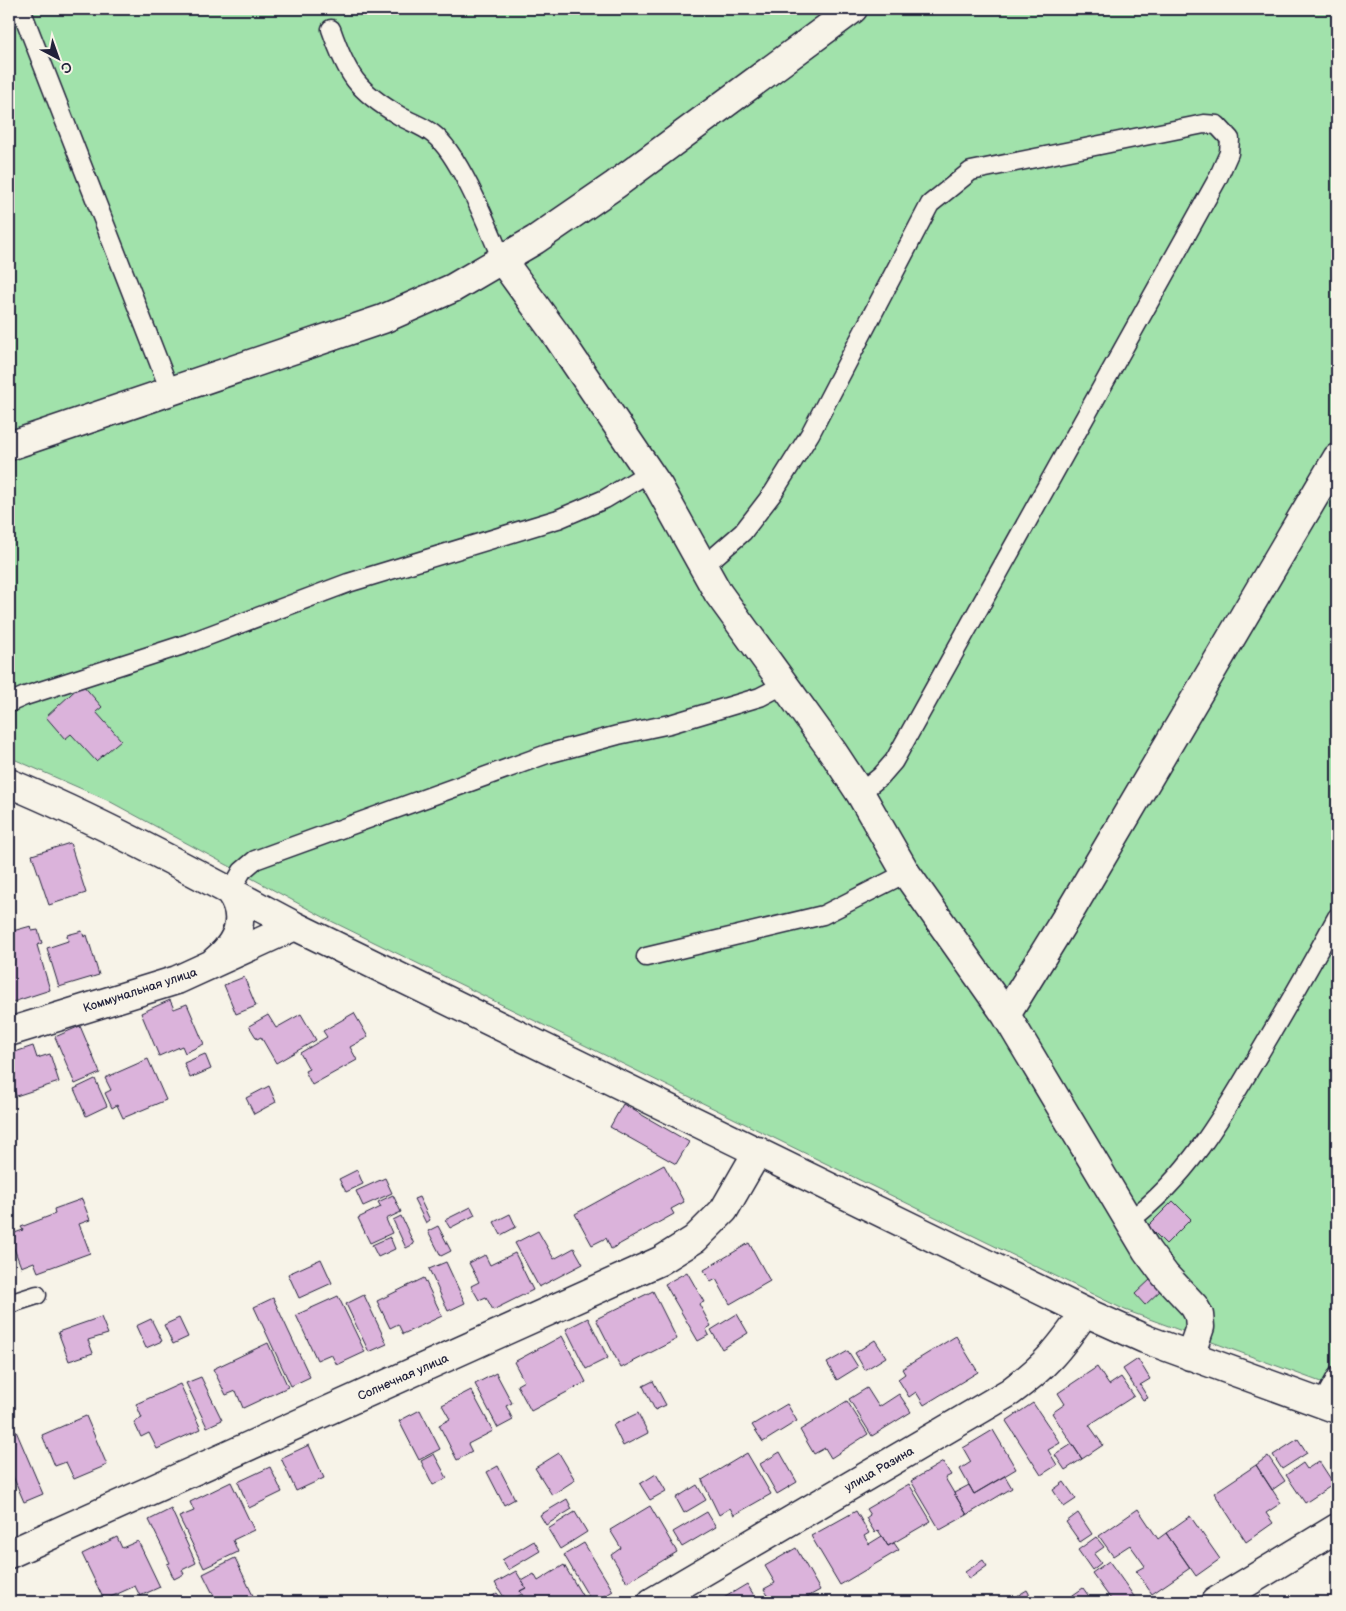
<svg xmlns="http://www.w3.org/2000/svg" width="1346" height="1611" viewBox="0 0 1346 1611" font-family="'Balsamiq Sans',sans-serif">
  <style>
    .green { fill: #a1e2ab; stroke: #628273 }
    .building { fill: #dbb3db; stroke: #22223b }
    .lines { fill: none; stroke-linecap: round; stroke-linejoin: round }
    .lane-casing { stroke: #22223b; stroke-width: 21 }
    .street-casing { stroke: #22223b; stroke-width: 31 }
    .lane { stroke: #f7f3e8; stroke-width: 18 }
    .street { stroke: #f7f3e8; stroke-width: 28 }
    .labels { text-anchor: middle; stroke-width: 4.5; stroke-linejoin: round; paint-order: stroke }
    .street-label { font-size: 12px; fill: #22223b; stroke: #f7f3e8 }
  </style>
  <rect width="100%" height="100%" fill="#f7f3e8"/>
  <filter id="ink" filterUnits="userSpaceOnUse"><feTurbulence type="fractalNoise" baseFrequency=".02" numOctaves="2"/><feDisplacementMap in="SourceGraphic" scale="10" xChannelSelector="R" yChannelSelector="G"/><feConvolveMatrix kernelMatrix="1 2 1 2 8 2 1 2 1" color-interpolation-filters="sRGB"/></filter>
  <g filter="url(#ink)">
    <path class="green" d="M9,9H1337V1388L1125,1310L327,919L107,800L9,757Z"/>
    <path class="building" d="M82,684L102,707L96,712L121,740L96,761L71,734L65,739L46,717Z
      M70,843L86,893L49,905L32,855Z
      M31,926L32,931L38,930L42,943L37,945L50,990L10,1003L9,932Z
      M82,931L84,937L87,935L99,975L59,987L47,948L68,941L67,935Z
      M244,977L256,1006L236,1014L224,985Z
      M170,1000L174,1009L187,1004L204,1044L185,1053L182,1046L159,1056L141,1013Z
      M354,1013L368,1037L350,1047L357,1060L312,1085L305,1071L309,1069L300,1053L327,1037L323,1031Z
      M301,1014L316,1040L276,1063L261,1037L257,1039L249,1026L268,1015L276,1028Z
      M80,1026L100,1073L75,1084L55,1037Z
      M33,1046L37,1058L50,1054L59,1082L16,1096L9,1072V1054Z
      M205,1054L211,1069L190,1078L184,1063Z
      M148,1059L166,1100L123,1118L117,1105L112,1108L105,1093L111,1090L105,1078Z
      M95,1079L107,1106L86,1116L74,1089Z
      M269,1086L276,1102L254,1114L246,1098Z
      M623,1104L689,1142L676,1164L610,1127Z
      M664,1165L684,1202L671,1209L674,1214L611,1249L606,1238L592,1245L575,1214Z
      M357,1170L363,1184L346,1192L339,1179Z
      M385,1178L392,1193L363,1206L356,1191Z
      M393,1195L401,1212L386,1219L392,1233L370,1243L358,1218L381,1207L378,1202Z
      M419,1197L430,1220L426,1223L414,1199Z
      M82,1199L90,1220L79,1224L90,1253L38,1272L34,1262L21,1267L9,1235L23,1230L21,1227L55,1214L54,1209Z
      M1173,1201L1191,1219L1166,1244L1148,1226Z
      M471,1207L475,1215L450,1228L445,1220Z
      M510,1214L516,1227L501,1235L494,1222Z
      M401,1216L414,1244L406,1248L393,1220Z
      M9,1218L14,1233L9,1235L12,1244L9,1245Z
      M438,1226L451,1251L441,1256L428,1231Z
      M538,1231L554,1259L574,1248L583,1264L539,1287L515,1243Z
      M390,1237L395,1249L378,1257L372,1245Z
      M749,1243L770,1281L730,1304L716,1279L711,1282L704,1270Z
      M515,1253L533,1290L493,1310L486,1297L479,1300L471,1286L479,1282L469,1263L485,1255L490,1265Z
      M321,1259L332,1283L299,1298L288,1274Z
      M446,1262L465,1303L448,1311L429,1269Z
      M687,1272L704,1302L699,1304L711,1326L706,1329L709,1335L698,1341L665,1284Z
      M424,1278L442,1316L403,1334L398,1324L390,1328L377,1301Z
      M1152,1278L1162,1289L1145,1305L1135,1294Z
      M653,1291L677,1339L621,1368L596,1319Z
      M364,1295L387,1344L369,1352L346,1304Z
      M338,1296L365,1352L337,1365L331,1354L317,1360L296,1315Z
      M273,1298L310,1377L291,1386L254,1307Z
      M737,1314L748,1333L722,1349L711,1330Z
      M101,1317L108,1334L88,1340L93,1353L69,1361L58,1332Z
      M179,1318L188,1337L173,1344L164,1325Z
      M588,1318L608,1358L586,1369L566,1329Z
      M151,1319L162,1341L146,1348L136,1326Z
      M562,1336L586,1382L531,1411L517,1385L524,1381L514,1362Z
      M956,1336L978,1372L924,1405L916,1392L909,1397L898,1379L905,1374L902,1369Z
      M875,1340L886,1357L865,1370L855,1353Z
      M268,1343L288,1387L243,1408L236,1391L226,1395L213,1369Z
      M848,1351L858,1367L837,1380L827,1363Z
      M1138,1359L1150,1379L1140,1385L1148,1398L1143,1400L1123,1369Z
      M1097,1367L1109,1385L1121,1377L1134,1396L1089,1425L1103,1445L1082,1459L1052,1413L1065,1404L1058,1393Z
      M496,1373L512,1403L506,1406L513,1420L498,1428L475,1384Z
      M201,1377L222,1420L207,1427L186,1383Z
      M653,1381L666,1405L655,1410L643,1386Z
      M180,1384L201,1429L157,1449L149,1433L141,1437L134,1422L142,1418L136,1404Z
      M867,1388L879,1407L899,1394L911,1412L872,1436L849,1399Z
      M471,1390L493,1431L468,1444L472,1452L457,1460L439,1425L450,1419L442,1405Z
      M847,1401L868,1434L831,1458L825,1448L814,1454L800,1430Z
      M1033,1403L1060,1443L1048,1450L1057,1465L1041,1475L1006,1421Z
      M787,1404L797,1421L763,1442L752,1425Z
      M420,1410L440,1449L419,1460L399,1421Z
      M638,1413L648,1433L623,1446L613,1425Z
      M86,1416L107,1465L74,1479L66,1462L55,1466L42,1435Z
      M993,1430L1016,1469L974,1494L960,1469L971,1462L963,1448Z
      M16,1431L43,1494L24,1502L9,1467V1434Z
      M1298,1439L1307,1453L1282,1469L1273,1455Z
      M1072,1444L1082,1459L1065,1470L1055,1455Z
      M309,1445L324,1478L296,1491L281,1458Z
      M780,1452L797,1482L777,1494L760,1464Z
      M559,1453L575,1480L552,1495L535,1468Z
      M747,1453L771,1494L734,1515L730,1508L719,1515L702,1480Z
      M434,1454L447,1478L433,1485L421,1461Z
      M1268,1456L1285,1481L1272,1490L1256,1465Z
      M1319,1461L1334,1484L1305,1503L1286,1475L1303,1463L1307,1469Z
      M943,1462L951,1475L945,1478L967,1515L940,1530L911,1481Z
      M1256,1465L1281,1503L1266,1513L1273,1523L1246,1542L1214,1493Z
      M498,1466L515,1499L504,1505L487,1472Z
      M270,1467L282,1492L249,1508L238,1482Z
      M656,1474L666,1491L650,1500L640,1484Z
      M1005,1476L1012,1488L967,1515L954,1493L969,1485L974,1494Z
      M231,1482L254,1530L233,1540L238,1552L204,1568L179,1517L194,1511L190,1502Z
      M1064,1482L1076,1499L1064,1507L1053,1490Z
      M909,1484L931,1521L888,1546L878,1530L875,1533L866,1518L870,1515L866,1509Z
      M697,1485L706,1500L684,1513L676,1498Z
      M567,1499L572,1509L546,1525L540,1515Z
      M650,1506L677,1552L627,1582L611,1555L621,1548L610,1530Z
      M171,1509L196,1563L182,1570L184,1574L174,1579L167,1564L170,1563L149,1520Z
      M1138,1509L1158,1539L1166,1533L1190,1568L1152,1594L1136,1571L1145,1566L1130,1545L1113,1556L1099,1536Z
      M856,1511L869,1533L864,1536L869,1544L882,1536L888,1546L894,1543L899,1550L840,1585L811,1536Z
      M575,1512L587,1532L560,1549L548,1529Z
      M707,1512L716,1527L682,1547L673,1532Z
      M1078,1513L1092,1534L1080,1542L1066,1522Z
      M1190,1516L1220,1559L1196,1576L1166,1533Z
      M117,1537L122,1548L138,1541L160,1587L140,1596L135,1586L104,1600L82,1554Z
      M1096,1537L1104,1547L1094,1554L1101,1563L1092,1570L1078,1550Z
      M534,1541L540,1551L508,1570L502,1560Z
      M584,1543L613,1591L595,1602H592L564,1555Z
      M796,1548L820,1590L798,1602H772L764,1589L775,1583L765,1566Z
      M235,1558L256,1602H217L203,1574Z
      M983,1560L987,1566L969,1579L965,1572Z
      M1109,1561L1138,1602H1113L1092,1573Z
      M564,1565L586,1602H527L520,1591L526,1588L522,1581L534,1574L538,1581Z
      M516,1571L526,1588L520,1591L522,1594L507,1602L495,1583Z
      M747,1584L758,1602H717Z
      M1083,1588L1093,1602H1063Z
      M1027,1590L1032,1599L1027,1602H1007Z
      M497,1593L504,1602H484Z"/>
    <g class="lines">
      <g class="lane-casing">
        <path id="lane" d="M21,9L170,391
          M331,29C347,75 357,91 400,116C410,122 423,126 433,134C459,153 489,229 502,260
          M704,566L743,532L773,493L810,434L930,204L971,171L1204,124L1217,125L1230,139L1229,153L1217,180L894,761L881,776L860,793
          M9,703L25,696L189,643L348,583L558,519L605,499L650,472
          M230,892L242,871L255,860L547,754L618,735L670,724L760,697L783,685
          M646,957L823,915L906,873
          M1129,1221C1186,1179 1221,1119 1256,1059C1284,1012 1311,965 1337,917
          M9,1304L37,1295
          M1322,1403L1337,1376"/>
      </g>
      <g class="street-casing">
        <path id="street" d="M502,260L555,333L659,487L718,593L833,752L860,793L906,873L1006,1015L1147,1251L1165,1275L1194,1306L1199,1315L1200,1327L1190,1356
          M9,446L383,319L453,288L535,240L615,185L853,9
          M9,783C107,824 201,876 295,926L1085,1312L1145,1339L1337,1409
          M215,961C238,942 248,917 230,892
          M1006,1015L1072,908L1337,458
          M9,1032L177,980L295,926
          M9,1554L660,1261L695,1239L724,1210L758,1151
          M652,1602L1010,1392C1047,1365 1060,1348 1085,1312
          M1215,1602L1337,1528"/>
      </g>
      <use href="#lane" class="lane"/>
      <use href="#street" class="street"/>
    </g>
  </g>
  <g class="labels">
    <g class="street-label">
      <text transform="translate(140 990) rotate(-18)" y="4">Коммунальная улица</text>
      <text transform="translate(403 1377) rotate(-24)" y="4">Солнечная улица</text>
      <text transform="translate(879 1469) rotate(-30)" y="4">улица Разина</text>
    </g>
  </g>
  <rect width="1346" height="1611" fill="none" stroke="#f7f3e8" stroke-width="30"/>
  <rect x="15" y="15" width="1316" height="1581" fill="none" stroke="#22223b" stroke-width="2" filter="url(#ink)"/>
  <g transform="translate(58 58) rotate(139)" stroke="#f7f3e8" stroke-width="4" paint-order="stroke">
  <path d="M0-4L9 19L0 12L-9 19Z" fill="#22223b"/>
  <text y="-8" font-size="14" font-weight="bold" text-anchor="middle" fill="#22223b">С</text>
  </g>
</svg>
